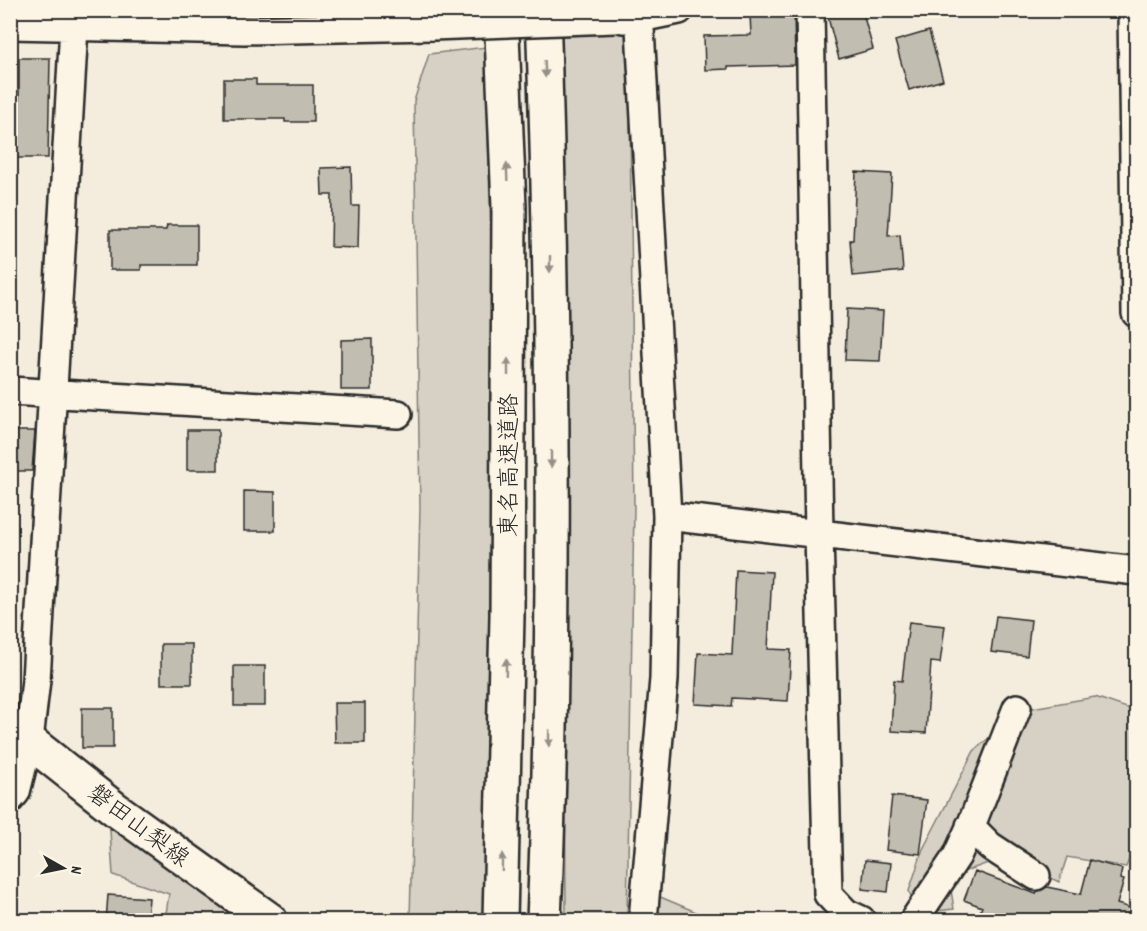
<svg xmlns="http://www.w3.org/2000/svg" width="1147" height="931" viewBox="0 0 1147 931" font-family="Dekko,'Klee One',sans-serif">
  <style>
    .green { fill: #d6d1c4; stroke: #807e78; stroke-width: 1.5 }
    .building { fill: #c2bdb1; stroke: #2b2b2b; stroke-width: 1.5 }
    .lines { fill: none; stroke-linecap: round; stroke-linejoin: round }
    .minor-casing { stroke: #2b2b2b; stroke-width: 32 }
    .major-casing { stroke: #2b2b2b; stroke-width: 38 }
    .highway-casing { stroke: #2b2b2b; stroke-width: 38 }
    .minor { stroke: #fcf5e5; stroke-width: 27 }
    .major { stroke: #fcf5e5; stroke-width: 33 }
    .highway { stroke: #fcf5e5; stroke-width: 33 }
    .minor-bridge-casing { stroke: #2b2b2b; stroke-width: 32; stroke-linecap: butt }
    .minor-bridge { stroke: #fcf5e5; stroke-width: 27 }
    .oneway { fill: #949088 }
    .labels { text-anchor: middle; stroke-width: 4.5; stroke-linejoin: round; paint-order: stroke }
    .street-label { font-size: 24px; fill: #2b2b2b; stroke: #fcf5e5 }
  </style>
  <rect width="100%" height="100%" fill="#f4edde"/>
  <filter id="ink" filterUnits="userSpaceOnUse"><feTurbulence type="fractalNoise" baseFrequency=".0167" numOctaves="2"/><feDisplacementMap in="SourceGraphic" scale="12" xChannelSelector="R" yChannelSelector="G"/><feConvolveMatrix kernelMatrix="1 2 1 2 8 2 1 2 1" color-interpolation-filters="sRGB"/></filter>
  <g filter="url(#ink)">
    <path class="green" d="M11,10L405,11L398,27L11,23Z
      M561,11H629L634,508L627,920H566Z
      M486,47L496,437L484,920H410L420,508L414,101L429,54Z
      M1095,697L1130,709L1136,723V835L1135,844L1126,867L1067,857L1059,882L1023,865L988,863L949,877L954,909L917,913L909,891L923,849L974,751L1021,710Z
      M109,816L269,920H165L169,894L113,875Z
      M658,896L715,920H649Z"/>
    <path class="building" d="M764,10H794L795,65L728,67V69L705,70L704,36L751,35L750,14Z
      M826,10H862L873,49L839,59Z
      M929,31L943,80L909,90L895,41Z
      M19,58H50L48,158H17V118H19Z
      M224,79H256V85H313V122H285V119H224Z
      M351,167L352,206H359L358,248L331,247L332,195H322L321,168Z
      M856,172L892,174L888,236L900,235L903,271L853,276L850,240H853Z
      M167,225H197V265H141V270H110V230H166Z
      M847,309L883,311L880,361L845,360Z
      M372,339V390H341V340Z
      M187,430H218V470H187Z
      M10,431H35L32,471H10Z
      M244,491L275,492V531H244Z
      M736,570L772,572L768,649L791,650L788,701L732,698L731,706L695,704L698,653L732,655Z
      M996,616L1031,620L1027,656L991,652Z
      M909,622L945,626L940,663L931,662L926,733L891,731L894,680L902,681Z
      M161,644H192V684H161Z
      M234,666H265V706H234Z
      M334,703H365V743H335Z
      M82,708H113V748H82Z
      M892,796L927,800L920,854L886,850Z
      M865,860L891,863L888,892L862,889Z
      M1090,860L1122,869L1120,879L1124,880L1117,904L1137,910V921H976L982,907L964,900L975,871L1036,894L1037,891L1047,887L1081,894Z
      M108,895L149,898L147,921H106Z"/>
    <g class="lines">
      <g class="minor-casing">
        <path id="minor" d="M639,10L667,516L664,679L643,920
          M810,10L819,534L828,894L846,913L861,920
          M1132,10L1136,313
          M623,19L640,18L679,10
          M10,25L244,30L432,26
          M10,391L398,414
          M667,516L1136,571
          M10,799L16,792L29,740L36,680L74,27
          M970,826L990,846L1036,876
          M914,920L957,856L972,823L1017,708"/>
      </g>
      <g class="major-casing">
        <path id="major" d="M10,726L115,809L270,920"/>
      </g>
      <g class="highway-casing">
        <path id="highway" d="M543,10C553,314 557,617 544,920
          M500,920L507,616L509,207L501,10"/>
      </g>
      <use href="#minor" class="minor"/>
      <use href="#major" class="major"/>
      <use href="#highway" class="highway"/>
      <g class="minor-bridge-casing">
        <path id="minor-bridge" d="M432,26L615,19"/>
      </g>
      <use href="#minor-bridge" class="minor-bridge"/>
    </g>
    <defs><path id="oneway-solid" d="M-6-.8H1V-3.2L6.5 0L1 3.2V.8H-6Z" transform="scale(1.5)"/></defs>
    <g class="oneway">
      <use href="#oneway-solid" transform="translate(545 69) rotate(88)"/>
      <use href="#oneway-solid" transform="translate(507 172) rotate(-92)"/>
      <use href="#oneway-solid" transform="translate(550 264) rotate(90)"/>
      <use href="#oneway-solid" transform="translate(508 367) rotate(-90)"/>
      <use href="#oneway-solid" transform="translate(551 459) rotate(90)"/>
      <use href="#oneway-solid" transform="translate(506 667) rotate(-89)"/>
      <use href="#oneway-solid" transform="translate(549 738) rotate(91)"/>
      <use href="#oneway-solid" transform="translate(502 862) rotate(-89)"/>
    </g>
  </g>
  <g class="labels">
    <g class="street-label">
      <text transform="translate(508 465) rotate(-90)" y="8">東名高速道路</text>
      <text transform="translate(139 825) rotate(37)" y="8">磐田山梨線</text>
    </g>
  </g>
  <rect width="1147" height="931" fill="none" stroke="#fcf5e5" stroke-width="36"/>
  <rect x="18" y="18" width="1111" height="895" fill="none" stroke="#2b2b2b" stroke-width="2" filter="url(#ink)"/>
  <g transform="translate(63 868) rotate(99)" stroke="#fcf5e5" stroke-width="4.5" paint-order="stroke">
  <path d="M0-4.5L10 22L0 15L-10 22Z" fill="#2b2b2b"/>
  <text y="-9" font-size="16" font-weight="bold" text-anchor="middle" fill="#2b2b2b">N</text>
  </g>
</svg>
